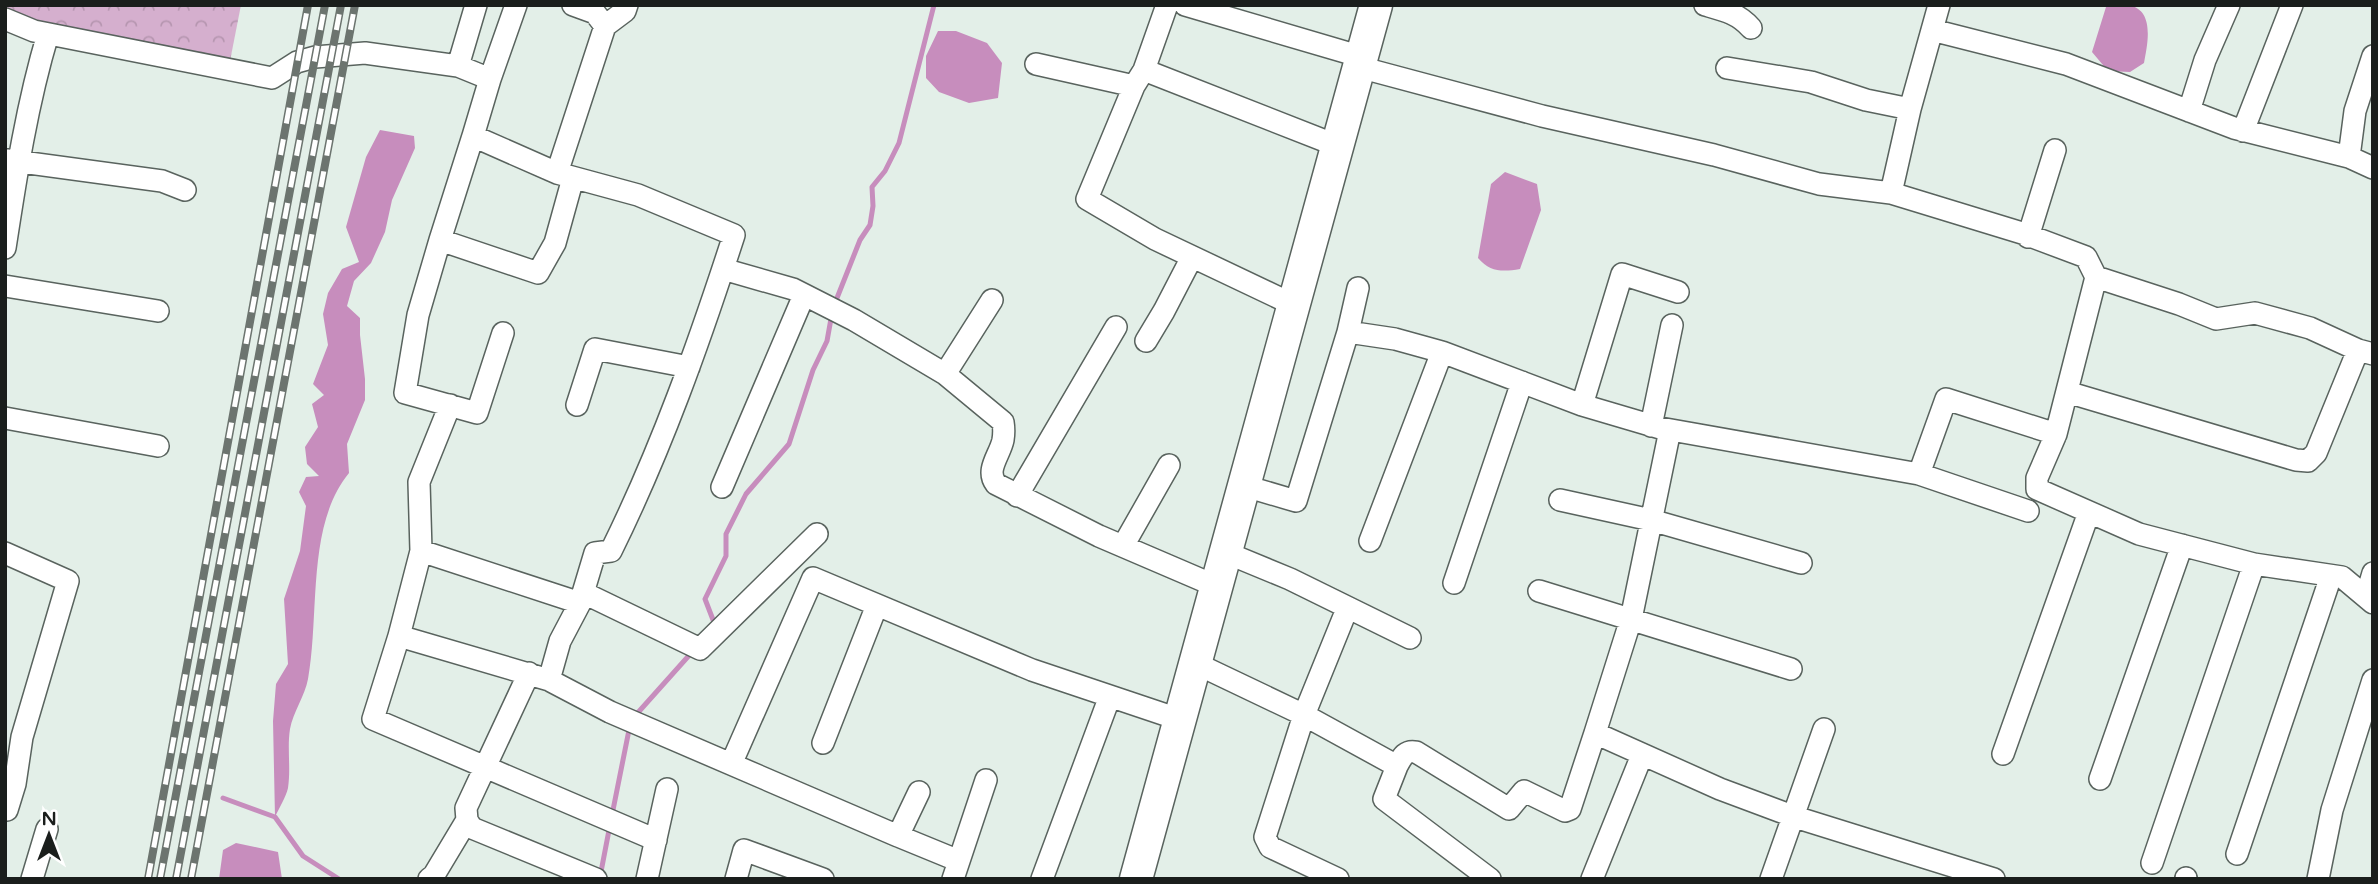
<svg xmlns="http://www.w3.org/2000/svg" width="2378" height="884" viewBox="0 0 2378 884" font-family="'Varela Round',sans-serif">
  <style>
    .forest { fill: url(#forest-crowns) }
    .water { fill: #c78dbd }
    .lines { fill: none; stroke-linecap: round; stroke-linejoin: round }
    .stream { stroke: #c78dbd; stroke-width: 5 }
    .street-casing { stroke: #59635e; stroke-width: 24 }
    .secondary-casing { stroke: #59635e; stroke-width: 35 }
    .street { stroke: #fff; stroke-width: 21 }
    .secondary { stroke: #fff; stroke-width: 32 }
    .rail-casing { stroke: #6c746f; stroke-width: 8 }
    .rail { stroke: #fff; stroke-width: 5; stroke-dasharray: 16; stroke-linecap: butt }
  </style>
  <defs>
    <pattern id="forest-crowns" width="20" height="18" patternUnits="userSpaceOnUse" patternTransform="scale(1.75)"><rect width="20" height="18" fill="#d5afce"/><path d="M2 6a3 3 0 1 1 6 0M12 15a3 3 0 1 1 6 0" fill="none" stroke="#b696b0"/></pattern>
  </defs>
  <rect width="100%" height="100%" fill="#e3efe8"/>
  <path class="forest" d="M5,5H241L230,61L42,24L5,12Z"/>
  <path class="water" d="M2109,5C2117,5 2126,4 2132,6C2155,13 2147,46 2144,63L2130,72L2108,71L2092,52L2106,7Z
    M938,31H956L987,43L1002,63L998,98L969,103L939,92L926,78V56Z
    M380,130L414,136L415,148L392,200L385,232L371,263L354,281L347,306L360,318V335L365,379V400L347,444L349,473C306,525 320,615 308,679C305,696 293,712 290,729C287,748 291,768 288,788C286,797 279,808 275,817L273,721L276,684L288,664L284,599L300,551L306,506L299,492L306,477L319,476L307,464L305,447L318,427L312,404L324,395L313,384L328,345L323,314L328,293L342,269L359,262L346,227L366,157Z
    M1505,172L1537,184L1541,210L1520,269C1502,272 1490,272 1478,258L1491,184Z
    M236,843L278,852L282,879H219L223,850Z"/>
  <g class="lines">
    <path class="stream" d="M835,303L860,240L870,225L873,206L872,187L885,171L899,143L934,5
      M715,625L705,599L726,556V534L746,494L789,444L813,370L827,341L832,313
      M634,717L693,651
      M223,798L275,817L303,856L339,879
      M612,815L630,725
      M600,877L610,825"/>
    <g class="street-casing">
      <path id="street" d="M516,5L490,79L473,136L557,173L638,195L734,235C699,343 661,450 611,551L595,553L580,603L560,641L549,680
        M573,5L595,13L605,26
        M1185,5L1362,57
        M1705,5C1723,10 1738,13 1751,28
        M1939,5L1910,109L1891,193L2022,233L2086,257L2096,277L2056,434L2037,478V489L2139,534L2254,564L2342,577L2373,603
        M5,19L34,31L272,78L297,62L315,57L365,53L458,66L490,79
        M1932,30L2066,64L2234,128L2349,157L2373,168
        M1036,64L1134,86L1144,70L1338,146
        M458,66L476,5
        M1359,67L1542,116L1714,155L1819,184L1891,193
        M1727,68L1811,82L1866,100L1910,109
        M1144,70L1167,5
        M1134,86L1087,199L1155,239L1294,305
        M2189,111L2205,60L2229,5
        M2243,131L2292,5
        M2349,157L2355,111L2373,56
        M7,160L162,181L185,190
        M557,173L605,26L625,11L627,5
        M2028,237L2055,150
        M440,240L473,136
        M5,248C16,176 27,104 48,34
        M723,269L793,289L854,320L945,374L1003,422C1004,428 1004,434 1003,440C1000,455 985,470 996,484L1099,536L1218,587
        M2096,277L2179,304L2216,319L2255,313L2310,328L2358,350L2373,354
        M5,286L158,311
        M1348,332L1395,339L1442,352L1582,405L1660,428L1919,474L1946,399L2056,434
        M503,333L477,413L405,393L418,315L440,240L538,273L555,243L573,178
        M1146,341L1164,311L1192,257
        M945,374L992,300
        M2067,392L2296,460L2308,461L2316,453L2358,350
        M450,405L419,482L421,551L399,636L373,719L656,840
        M577,405L595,349L689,367
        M1582,405L1622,274L1678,292
        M5,418L158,446
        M1651,426L1672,325
        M1670,430L1631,619L1595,733L1720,789L1795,817L1994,879
        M1919,474L2028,511
        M1245,486L1296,501L1348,332L1358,288
        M722,487L804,295
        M1017,496L1116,327
        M1560,500L1651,520L1801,563
        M1370,541L1442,352
        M1123,546L1169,465
        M421,551L580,603
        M5,553L68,581L22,737L15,784L7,810
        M1227,553L1290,579L1410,638
        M1454,583L1522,382
        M1539,591L1791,669
        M584,593L700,649L817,534
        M2366,597L2373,573
        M399,636L549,680L610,712L898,836L919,792
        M1197,664L1304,715L1397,766C1402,757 1405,750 1416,752L1509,809L1524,791L1565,811L1570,809L1595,733
        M529,673L466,808L467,820L472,828L596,879
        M823,743L877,605
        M2003,754L2089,512
        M732,762L813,578L1032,670L1181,720
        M1397,766L1384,799L1490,879
        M2100,779L2182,545
        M898,836L959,861
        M2237,854L2331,576
        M2152,863L2254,564
        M32,879L47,829
        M429,879L434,875L467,820
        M647,879L667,789
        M736,879L744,850L823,879
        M953,879L986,780
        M1042,879L1110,696
        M1338,879L1270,847L1265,837L1304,715L1347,609
        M1592,879L1642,755
        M1771,879L1824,729
        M2186,879V878
        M2318,879L2332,810L2373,680"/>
    </g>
    <g class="secondary-casing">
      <path id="secondary" d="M1136,879L1376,5"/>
    </g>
    <use href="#street" class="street"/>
    <use href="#secondary" class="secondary"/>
    <g class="rail-casing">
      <path id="rail" d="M148,879L308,5
        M160,879L325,5
        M176,879L341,5
        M191,879L355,5"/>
    </g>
    <use href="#rail" class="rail"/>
  </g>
  <rect width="2378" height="884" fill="none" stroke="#1a1e1c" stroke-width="14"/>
  <g transform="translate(49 835)" stroke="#ffffff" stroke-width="5" paint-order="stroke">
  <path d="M0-5L12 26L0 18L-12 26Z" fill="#1a1e1c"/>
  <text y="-10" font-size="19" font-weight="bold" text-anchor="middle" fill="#1a1e1c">N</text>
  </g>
</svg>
